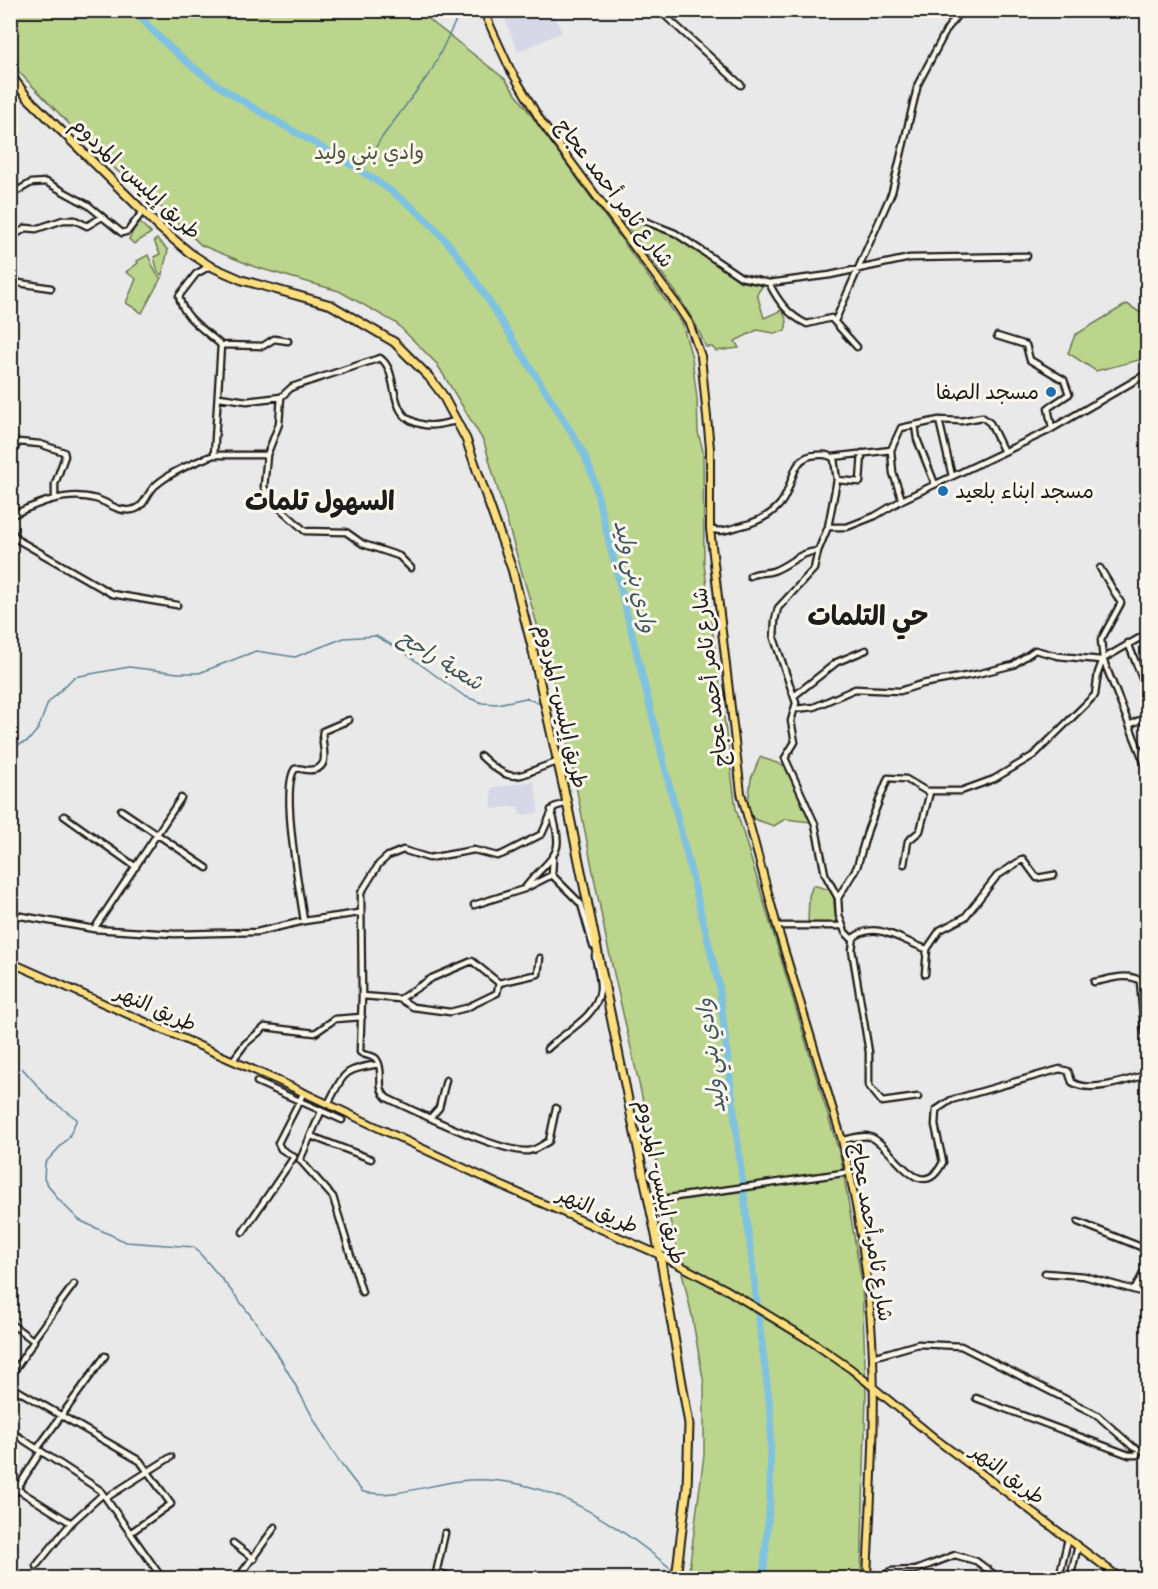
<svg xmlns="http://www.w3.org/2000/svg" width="1158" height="1589" viewBox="0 0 1158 1589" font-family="Dekko,'Playpen Sans Arabic',sans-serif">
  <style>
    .built { fill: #d6d8e7 }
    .green { fill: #bcd58c; stroke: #6c7854; stroke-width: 1.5 }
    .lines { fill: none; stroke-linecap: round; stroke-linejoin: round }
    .stream { stroke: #588092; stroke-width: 1.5 }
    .river { stroke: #80c2e1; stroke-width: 7 }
    .minor-casing { stroke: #1c1c1c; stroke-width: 9 }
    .major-casing { stroke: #1c1c1c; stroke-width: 10 }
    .highway-casing { stroke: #1c1c1c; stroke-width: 11 }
    .minor { stroke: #fbf7ec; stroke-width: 4.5 }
    .major { stroke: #fedf80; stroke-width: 6 }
    .highway { stroke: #fedf80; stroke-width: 7 }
    .poi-dot { fill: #1f6fb2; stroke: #fbf7ec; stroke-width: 2 }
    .labels { text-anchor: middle; stroke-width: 6; stroke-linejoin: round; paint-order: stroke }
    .park-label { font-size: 21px; fill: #4c543e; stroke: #fbf7ec }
    .street-label { font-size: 21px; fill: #1c1c1c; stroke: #fbf7ec }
    .poi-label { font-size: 21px; fill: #1c1c1c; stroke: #fbf7ec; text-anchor: end }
    .water-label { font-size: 22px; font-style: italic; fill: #3f5661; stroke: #fbf7ec }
    .district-label { font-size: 27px; font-weight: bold; fill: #1c1c1c; stroke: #fbf7ec }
  </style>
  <rect width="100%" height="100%" fill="#eae9ea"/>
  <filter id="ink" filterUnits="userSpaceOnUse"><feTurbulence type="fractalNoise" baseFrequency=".0167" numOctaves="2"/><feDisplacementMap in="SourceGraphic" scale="12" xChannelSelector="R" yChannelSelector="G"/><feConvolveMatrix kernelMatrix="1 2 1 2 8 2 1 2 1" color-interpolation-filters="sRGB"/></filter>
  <g filter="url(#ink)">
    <path class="built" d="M501,10L553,11L562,32L518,52Z
      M534,781L539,813L520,815L518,806L492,809L491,788Z"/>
    <path class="green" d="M10,11H418L505,79L682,323L692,358L697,399L698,432L703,451L704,564L736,809L841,1159L862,1283L866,1394L861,1578H688L704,1455V1384L692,1316L607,943L559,700L484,442L437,364L396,323L339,291L255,267L201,245L168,213L102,158L19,72L11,52Z
      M622,220L645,225L683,240L741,282L763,285L757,294L764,318L782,310L787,321L785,331L774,333L757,330L735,341L739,348L716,351L712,347H706L696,325L677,294Z
      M138,221L151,233L134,244L129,239Z
      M157,239L168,250L162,275L158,272L154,257L160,254L154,241Z
      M148,255L156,273L161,278L142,313L126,303L136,279L126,272L138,263L137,261Z
      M1127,304L1147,317V358L1096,371L1068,353L1075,335Z
      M760,757L788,767L807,805L810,822L785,819L774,826L754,819L747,809L751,779Z
      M813,885L833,891L836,923L818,924L808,921L809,896Z"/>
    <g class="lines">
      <path class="stream" d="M361,173L380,140L432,70L461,10
        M549,704L556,705
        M10,748L28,741L38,729L48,703L74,677L129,667L178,673H199L256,651L295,657L344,638L376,636L402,651L464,696L482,703L497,704L526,698L541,704
        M22,1068L49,1099L77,1119L69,1137L45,1163L44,1179L58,1199L79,1220L126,1242L194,1247C222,1278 248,1310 271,1344C304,1394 322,1446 363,1492C399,1499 433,1482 470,1480C548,1476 617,1524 674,1571
        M10,1564L18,1578
        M680,1577L682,1578"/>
      <path class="river" d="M135,10C209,104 329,137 418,212C459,248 486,297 515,343C538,380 563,416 584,454L593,477L719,985L757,1304
        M758,1313L771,1416L770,1500L763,1578"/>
      <g class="minor-casing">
        <path id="minor" d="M659,10L741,85
          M777,10L781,12
          M10,171L14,177L15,193
          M10,195L31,183L46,182L88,205L122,233L128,231L144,210
          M609,214L637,218L675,233L741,277L769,283L830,275L910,258L1027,256
          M10,238L26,228L36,229L63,220H75L87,226L102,217
          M10,278L19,283L51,288
          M769,283C778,301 788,315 807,324L831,318L857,347
          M835,321L892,192L918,84L947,29L961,10
          M997,336L1026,345L1030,360L1064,380L1069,394L1048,408L1052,428
          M221,345L263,346L274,339L288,341
          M219,397L247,401L281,397
          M939,420L952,476
          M915,425L917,439L935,484
          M891,450L893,473L902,500
          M214,455H267
          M833,457L891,450L901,428L939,420L961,421L982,417L990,423L1004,452
          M10,458L18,442L40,444L64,452L65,456L55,484V499
          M837,480L860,482L862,453
          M10,516C36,504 67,490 96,499C108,502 117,512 131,510C146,508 146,493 156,485C172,471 195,462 214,455L221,345C206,330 183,319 179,296L196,274L210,266
          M828,527H847L875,516L902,500L1046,432L1148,373
          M10,529L18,540L112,594L177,605
          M710,529C721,533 730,529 741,526C757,522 771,516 781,503C794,487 790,455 817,455C824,454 830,455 834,459L837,480L828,527L818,551L814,569L778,608L775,620L774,638L796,703L791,721L795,742L785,758L815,824L825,874L838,898L839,915L845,932L852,939C876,918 902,942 927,949L925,974
          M411,568L399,556L363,544L346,532L305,531L272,501L264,487L267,455L279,424L281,397L292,387L380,358C402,373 383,419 425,425C436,427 447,422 458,421
          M750,576C758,571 765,574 773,571C790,565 799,552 818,551
          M1148,633L1103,659L1148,772
          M1128,643L1148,693
          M794,696L837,662L866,650
          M795,709L814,707L855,689L900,691L922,684L977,674L1013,665L1035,650L1058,656L1101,660
          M1129,725L1148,716
          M481,756C516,790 519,772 558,762
          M121,810L207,868
          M64,816L136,867
          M553,858L552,875L581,904L593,946
          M904,864L908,841L920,831L930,792
          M524,889C552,853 567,859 551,810
          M838,898L857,867L868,829L888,778L906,779L926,791H961L994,779L1034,755L1095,695L1098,673L1103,659L1101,640L1121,603L1100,568
          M474,905L524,889L552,875
          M10,914L94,929L174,934L257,932L304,921L359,913
          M304,921C300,893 280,787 295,769C301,767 303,770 309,770C335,770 319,742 323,731L349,720
          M777,926H842
          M94,929L181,798
          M854,937L852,950L869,1052V1086L882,1102L918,1097
          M927,949L940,930L965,917L997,876L1023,859L1037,878L1054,875
          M1094,982C1108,980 1128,972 1140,981L1144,1030L1148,1040
          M499,983L538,974L540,958
          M362,996L360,1052C365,1057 374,1054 377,1060C385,1072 375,1088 387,1098C414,1111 502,1153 528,1151C536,1150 542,1145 549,1141L556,1108
          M400,999L432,978L472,961L499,983L497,993L466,1008L450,1012L413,1007L400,999L362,996L361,893L379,864L388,856L403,850L429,858L474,850L497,856L503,854L542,834L554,807L567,803
          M547,1049C565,1031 597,1018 600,990C601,980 597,967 595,956
          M233,1060L245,1044L265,1027L315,1033L335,1019L362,1017
          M257,1082L342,1120
          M328,1104C345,1072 342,1070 379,1064
          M321,1112L300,1160L333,1197L362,1292
          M431,1117L439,1108L446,1080
          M311,1136L371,1159
          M842,1140C851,1139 863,1134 870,1137C891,1143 920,1209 943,1162L935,1125L936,1110L951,1100L1060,1069L1068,1071L1072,1082C1089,1094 1129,1080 1148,1074
          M648,1201L850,1172
          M1078,1222L1141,1247L1148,1254
          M243,1232L294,1157L281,1149L278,1143L304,1092
          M1045,1273L1084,1276L1148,1294
          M1135,1289L1148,1264
          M10,1323L34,1341L10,1377
          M33,1340L74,1284
          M873,1357L918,1344L961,1346L1097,1415L1133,1447L1139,1450L1148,1448
          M10,1386L140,1461L171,1504L130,1533
          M976,1398L1129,1455H1137L1139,1450
          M10,1431L100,1490L162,1578
          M37,1449L105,1356
          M17,1489L71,1523
          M106,1498L171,1457
          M10,1500L41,1451
          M233,1543L254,1559
          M36,1566L71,1523L103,1494
          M437,1572L454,1578
          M238,1578L275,1527
          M435,1578L445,1533
          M880,1578L891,1571L916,1570L955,1555L976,1561L999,1578
          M1059,1578L1068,1539
          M1070,1578L1078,1546"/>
      </g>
      <g class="major-casing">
        <path id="major" d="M483,10L510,69L542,123L675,302L689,323L701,356L710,448V529L741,793L777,926L842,1140C859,1209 870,1288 873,1358C876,1431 870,1506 867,1578
          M10,962L281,1082L498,1184L660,1255L727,1290L809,1340L851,1369L937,1440L1120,1578"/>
      </g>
      <g class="highway-casing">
        <path id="highway" d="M10,74L27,97L160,228L190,253L210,266L242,280L331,305L394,342L429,377L442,394L466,439L512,569L532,647L567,803L660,1255L689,1424L687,1488L676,1578"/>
      </g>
      <use href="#minor" class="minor"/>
      <use href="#major" class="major"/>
      <use href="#highway" class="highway"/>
    </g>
  </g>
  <g class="poi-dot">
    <circle cx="1051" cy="392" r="6"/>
    <circle cx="943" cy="491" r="6"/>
  </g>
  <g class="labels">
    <g class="park-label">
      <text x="369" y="159">وادي بني وليد</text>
    </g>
    <g class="street-label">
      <text transform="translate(136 178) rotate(43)" y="7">طريق إيليس- المردوم</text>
      <text transform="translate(615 193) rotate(53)" y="7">شارع ثامر أحمد عجاج</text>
      <text transform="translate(710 677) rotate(-97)" y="7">شارع ثامر أحمد عجاج</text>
      <text transform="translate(562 706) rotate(77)" y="7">طريق إيليس- المردوم</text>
      <text transform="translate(156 1008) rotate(24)" y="7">طريق النهر</text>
      <text transform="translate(661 1182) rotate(78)" y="7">طريق إيليس- المردوم</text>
      <text transform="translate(598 1210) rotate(24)" y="7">طريق النهر</text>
      <text transform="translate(872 1232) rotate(81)" y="7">شارع ثامر أحمد عجاج</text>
      <text transform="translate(1008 1474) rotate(37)" y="7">طريق النهر</text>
    </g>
    <g class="poi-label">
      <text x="1039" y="399">مسجد الصفا</text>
      <text x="955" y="498" text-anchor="start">مسجد ابناء بلعيد</text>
    </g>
    <g class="water-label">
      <text transform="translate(636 576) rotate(76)" y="8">وادي بني وليد</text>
      <text transform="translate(441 659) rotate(32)" y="8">شعبة راجح</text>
      <text transform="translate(710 1056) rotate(-97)" y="8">وادي بني وليد</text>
    </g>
    <g class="district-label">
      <text x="320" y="510">السهول تلمات</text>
      <text x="868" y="625">حي التلمات</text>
    </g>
  </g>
  <rect width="1158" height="1589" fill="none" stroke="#fbf7ec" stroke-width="36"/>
  <rect x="18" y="18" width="1122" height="1553" fill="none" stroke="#1c1c1c" stroke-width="2" filter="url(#ink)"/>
</svg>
